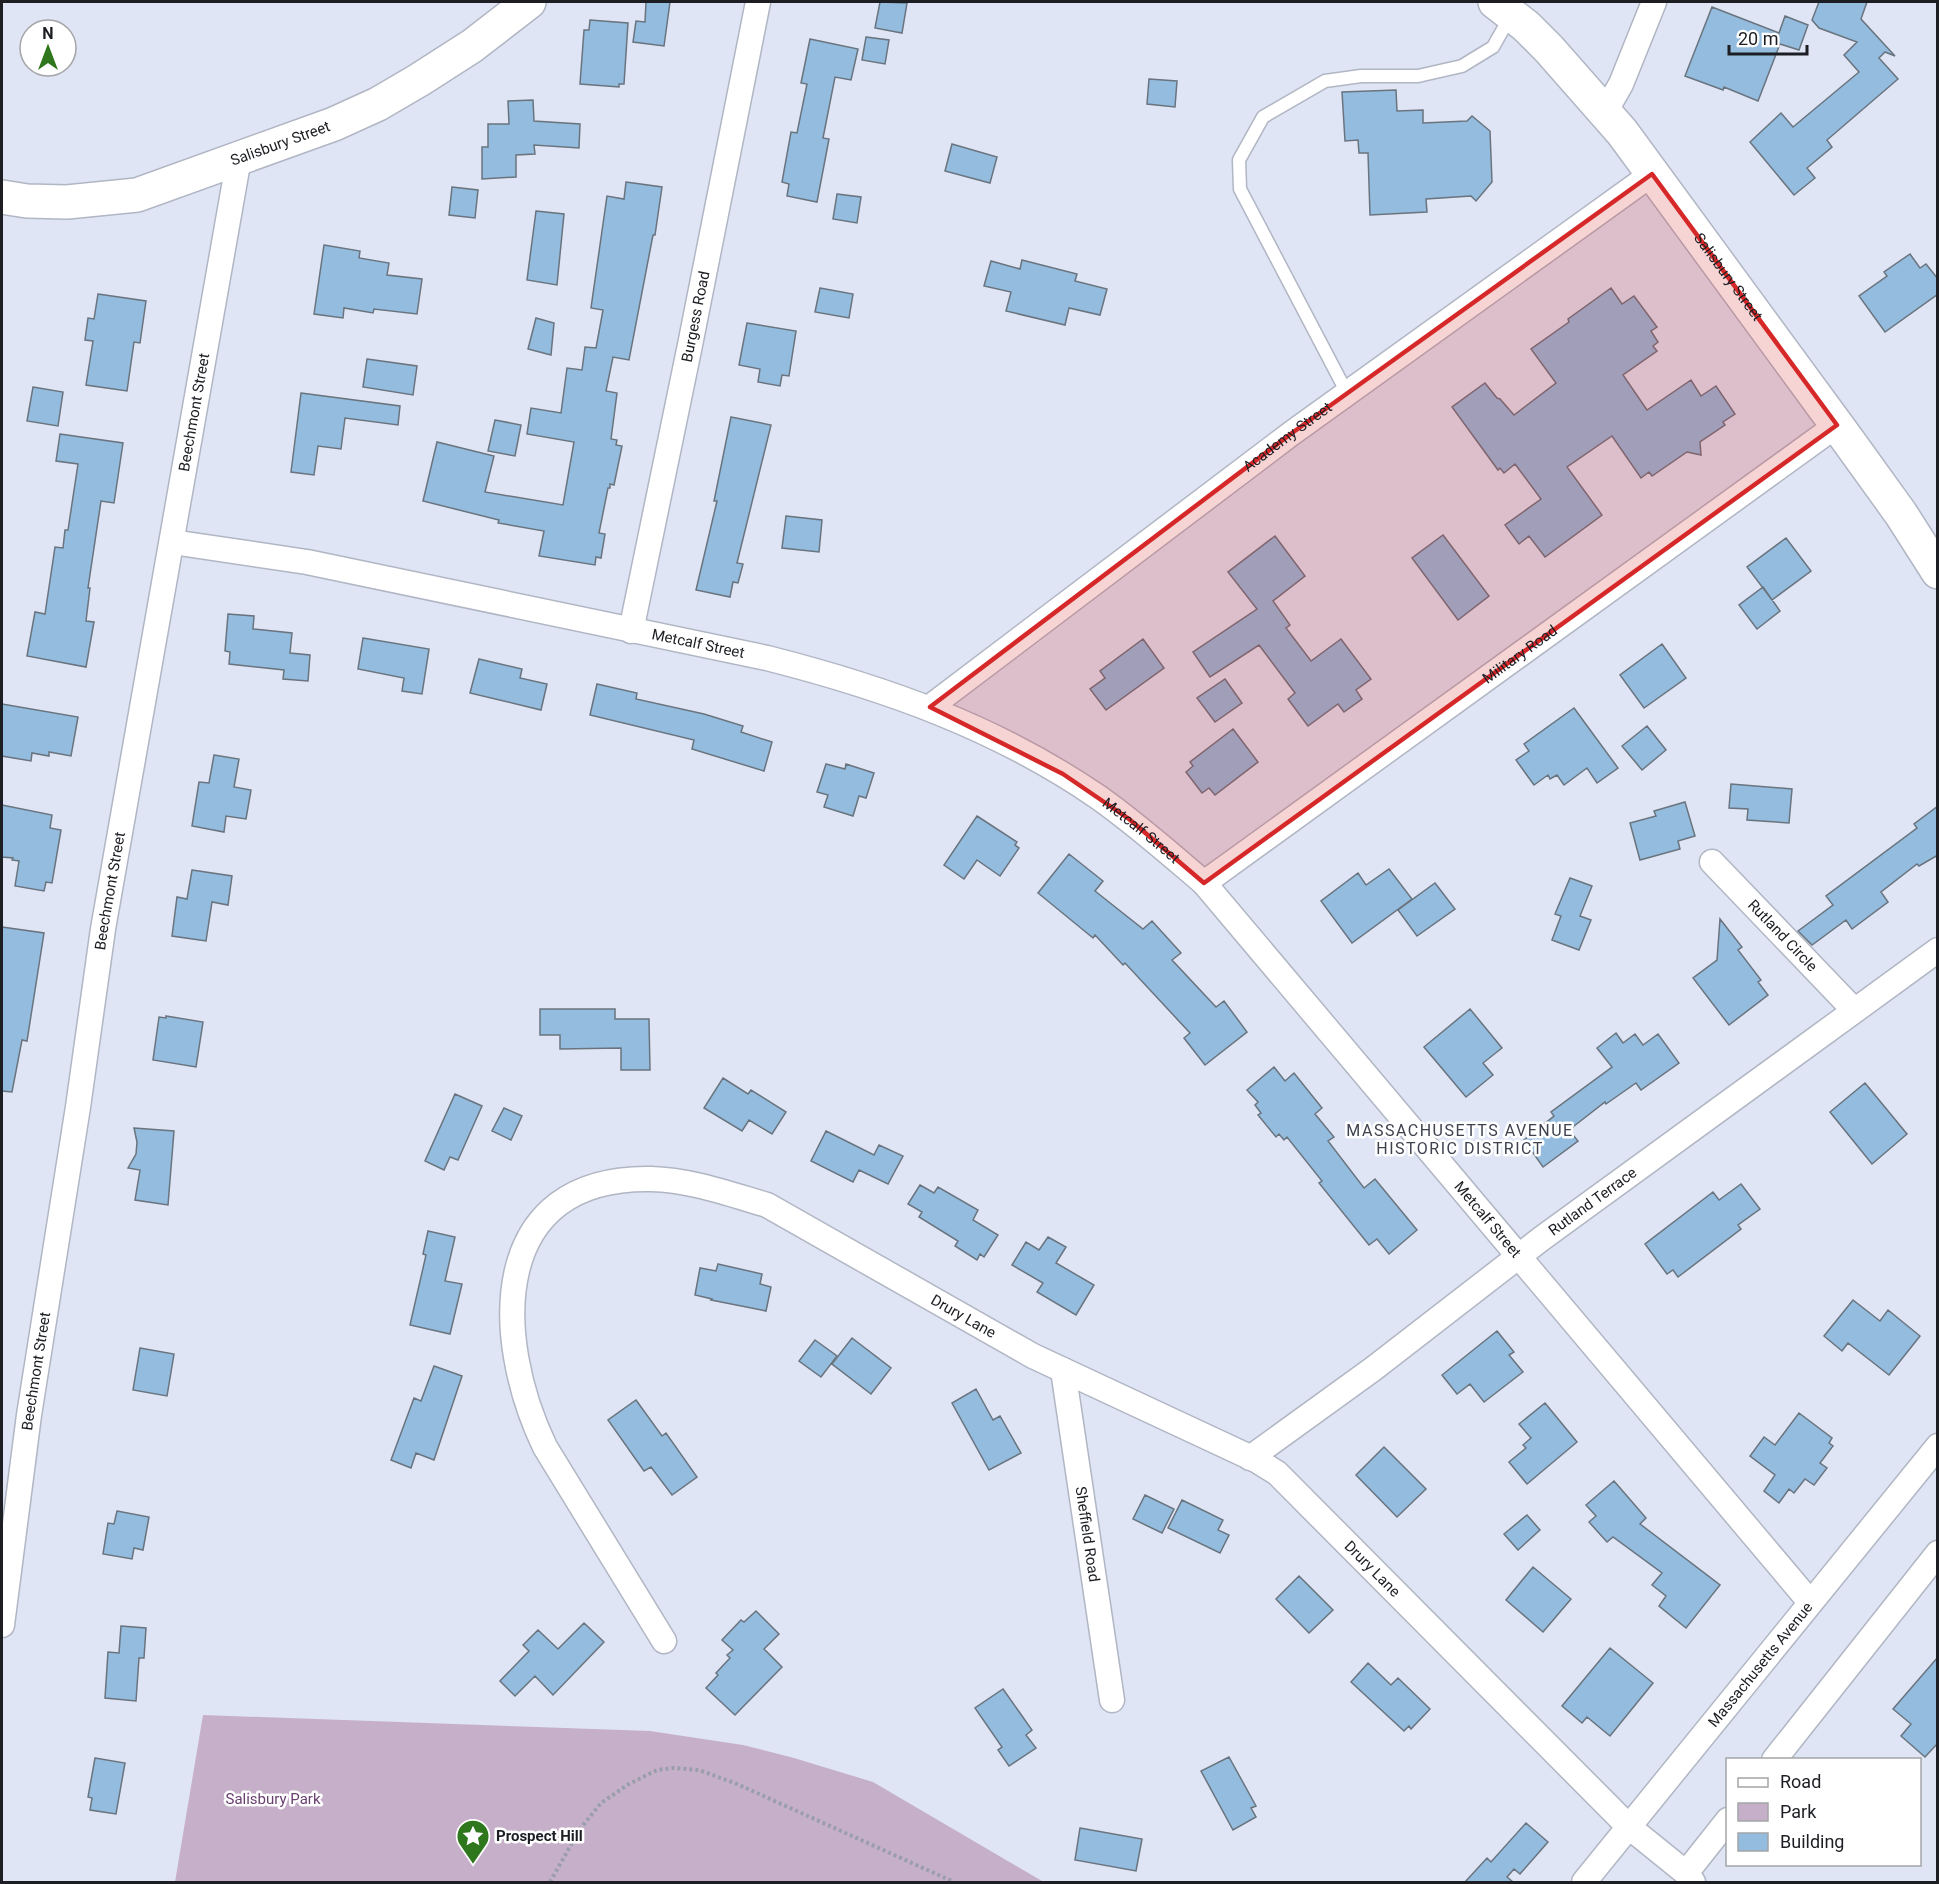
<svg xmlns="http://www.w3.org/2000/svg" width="1939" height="1884" viewBox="0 0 1939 1884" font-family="Roboto,sans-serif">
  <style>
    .green { fill: #c6b0c9 }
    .building { fill: #93bcde; stroke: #69747f; stroke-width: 1.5 }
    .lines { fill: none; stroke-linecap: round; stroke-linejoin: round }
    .lane-casing { stroke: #b1b6c4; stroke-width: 15 }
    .street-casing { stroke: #b1b6c4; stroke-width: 27 }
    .secondary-casing { stroke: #b1b6c4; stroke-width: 36 }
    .path { stroke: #9a9eaa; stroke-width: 4; stroke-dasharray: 3 3; stroke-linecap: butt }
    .lane { stroke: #fff; stroke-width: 12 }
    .street { stroke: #fff; stroke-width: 24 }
    .secondary { stroke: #fff; stroke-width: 33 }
    .marked { fill: #d62828; fill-opacity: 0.2; stroke: #d62828; stroke-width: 4.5; stroke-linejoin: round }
    .labels { text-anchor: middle; stroke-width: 5; stroke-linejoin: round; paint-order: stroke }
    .street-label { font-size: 15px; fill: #1c1e23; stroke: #fff }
    .park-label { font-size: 15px; fill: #6a3e71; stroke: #fff }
    .poi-label { font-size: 15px; font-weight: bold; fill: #1c1e23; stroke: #fff; text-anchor: start }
    .neighbourhood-label { font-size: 16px; letter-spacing: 1.5px; fill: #3e424e; stroke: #fff }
  </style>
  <rect width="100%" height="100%" fill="#dfe5f4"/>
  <path class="green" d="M203,1715L650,1731L743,1745L794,1758L873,1782L1042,1881L1097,1882H175Z"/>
  <path class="building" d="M646,2H670L664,46L633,42L636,21L645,22Z
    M880,2L907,3L902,33L875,28Z
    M1819,2H1867L1861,19L1895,56L1885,52L1879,58L1898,79L1827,140L1832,147L1807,168L1815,178L1794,195L1750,142L1781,113L1793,127L1859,72L1844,55L1857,42L1819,28L1812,20Z
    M1712,7L1779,33L1785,16L1808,25L1799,50L1780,44L1758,101L1724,87L1723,90L1685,76Z
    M590,20L628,23L624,84H619V87L580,84L584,30H589Z
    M866,37L889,40L885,64L862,60Z
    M810,39L858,49L851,80L835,77L823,138L829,139L817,202L787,196L789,184L782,182L791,132L797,133L807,84L801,83Z
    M1149,79L1177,81L1175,107L1147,104Z
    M1396,90L1397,111L1423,110V123L1467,121L1472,116L1490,131L1492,182L1476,201L1471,196L1426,199L1427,212L1370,215L1368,153H1359L1358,140L1345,141L1342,92Z
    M533,100L534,121L580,124L579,148L534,145L535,154L516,155V177L482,179V147H488V124H509L508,101Z
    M952,144L997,157L990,183L945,171Z
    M626,182L662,187L655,235H653L629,360L613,357L606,391L617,393L611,439L617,440L616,445L622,446L614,485L610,484V488H608L599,533L605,534L601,558L596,557L595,565L539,556L544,531L498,523L499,520L423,501L437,442L494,456L485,492L563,505L574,442L527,434L531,408L561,413L567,368L582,370L585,347L596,348L603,310L591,308L607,196L624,199Z
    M452,187L478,190L475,218L449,215Z
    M837,194L861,197L857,223L833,219Z
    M536,211L564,214L557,285L527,280Z
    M324,245L360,251L359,258L389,263L387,275L422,279L417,314L374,309L373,313L344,308L343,318L314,314Z
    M1910,254L1920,268L1926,264L1938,279V294L1885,332L1859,296L1887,276L1884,272Z
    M1022,260L1077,274L1075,281L1107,289L1100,315L1069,308L1065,325L1006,311L1011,292L984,286L991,261L1020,269Z
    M820,288L853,294L849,318L815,312Z
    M1611,288L1622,304L1634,296L1657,327L1651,331L1658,342L1653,346L1657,351L1623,375L1647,410L1691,380L1701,396L1716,386L1735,414L1723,422L1725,425L1700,442L1701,455L1687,452L1652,476L1649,472L1641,478L1612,436L1567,467L1602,515L1545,557L1529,536L1519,544L1505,525L1541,499L1515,464L1504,473L1500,468L1498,470L1452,407L1485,383L1497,398L1500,399L1514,415L1556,383L1531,349L1569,322L1568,319Z
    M98,294L146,301L140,343L134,342L127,391L86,385L93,341L85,340L88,318L94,319Z
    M536,318L554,323L551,355L528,349Z
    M747,323L796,331L789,376L782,375L780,386L758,382L760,369L739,365Z
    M367,359L417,366L413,395L363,387Z
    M33,387L63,392L58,426L27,421Z
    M301,393L400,406L398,425L345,418L341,449L318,446L314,475L291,472Z
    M731,417L771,425L737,563L743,564L738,583L733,582L730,597L696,590L717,501H714Z
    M495,420L521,425L515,456L488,451Z
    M60,434L123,443L114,503L101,501L88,588H90L86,621L94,622L86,667L27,656L35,612L45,614L55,547L63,548L65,530H68L78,464L56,461Z
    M786,516L822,520L819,552L782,548Z
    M1443,535L1489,596L1458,620L1412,558Z
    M1275,536L1305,576L1273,601L1290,625L1286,628L1311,661L1341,639L1371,679L1356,690L1362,699L1344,712L1338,704L1308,726L1288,699L1295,693L1259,645L1210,677L1193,652L1257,609L1228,572Z
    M1786,538L1811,571L1772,600L1747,567Z
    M1763,587L1780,611L1757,629L1739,605Z
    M228,614L254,616L253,629L292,633L290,653L310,655L308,681L283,679L284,670L229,664L230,652L225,651Z
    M363,638L429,649L422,694L402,691L404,678L358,669Z
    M1143,639L1164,668L1106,710L1090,689L1105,678L1100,671Z
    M1662,644L1686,678L1644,708L1620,675Z
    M479,659L522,669L520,678L547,684L541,710L470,693Z
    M1225,679L1242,703L1215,722L1197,698Z
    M597,684L637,693L636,699L704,714L743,726L741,732L772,742L764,771L692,749L694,740L590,715Z
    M2,704L78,717L71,756L49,752V756L32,753L31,761L2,756Z
    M1574,708L1618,768L1597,783L1587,768L1564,785L1557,775L1550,779L1548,775L1534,785L1516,760L1529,751L1524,744Z
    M1647,726L1666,750L1642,770L1622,746Z
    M1233,729L1258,762L1215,795L1209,788L1202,793L1186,772L1193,766L1190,762Z
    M214,755L239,759L234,787L251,790L246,819L226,816L224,832L192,826L199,782L209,783Z
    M826,764L845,769L846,764L874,773L866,798L859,796L853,816L824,807L828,795L817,792Z
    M1731,784L1792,789L1789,823L1747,820L1748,809L1729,808Z
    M1685,802L1695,836L1678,841L1680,849L1640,860L1630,823L1656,816L1654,811Z
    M2,805L52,815L50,828L61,830L52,883L46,882L44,891L15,886L19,861L12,860L13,858L2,857Z
    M1938,806V855L1919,866L1917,864L1881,892L1888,902L1852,929L1846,920L1812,945L1798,931L1833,905L1826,896L1917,828L1914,824Z
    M977,816L1017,842L1015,845L1019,848L1000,876L977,860L964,879L944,865Z
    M1069,854L1103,881L1095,891L1143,929L1152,921L1181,953L1172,960L1216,1007L1224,1001L1247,1032L1205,1065L1184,1038L1190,1033L1125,963L1123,965L1095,935L1093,938L1038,893Z
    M1389,869L1412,899L1352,943L1321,901L1358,873L1366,885Z
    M192,870L232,876L228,905L212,902L206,941L172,936L177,897L187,899Z
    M1570,878L1592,886L1580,916L1591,920L1579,950L1552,940L1561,916L1555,914Z
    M1435,883L1455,909L1417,936L1398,910Z
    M1720,919L1742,947L1738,950L1761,980L1758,982L1768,995L1729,1025L1693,978L1717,960Z
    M2,927L44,933L27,1041L22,1040L12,1092L2,1091Z
    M540,1009H615V1019H649L650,1070H621V1048L560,1049V1035H540Z
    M1470,1009L1502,1048L1483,1063L1493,1075L1466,1097L1424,1047Z
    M166,1016L203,1022L196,1067L153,1060L159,1017L166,1018Z
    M1616,1033L1623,1043L1635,1034L1643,1045L1658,1034L1679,1063L1641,1090L1636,1083L1606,1104L1605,1102L1569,1130L1578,1141L1543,1167L1524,1140L1554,1116L1551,1112L1612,1067L1597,1048Z
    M1274,1067L1285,1081L1294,1073L1322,1108L1315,1114L1334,1137L1328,1141L1364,1188L1375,1179L1417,1230L1389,1254L1377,1239L1369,1245L1319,1183L1322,1181L1287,1137L1284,1140L1279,1134L1276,1137L1258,1115L1261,1113L1255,1105L1258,1102L1247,1090Z
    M723,1078L748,1094L751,1090L786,1112L772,1134L749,1120L742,1131L704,1108Z
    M1865,1083L1907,1134L1872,1164L1830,1112Z
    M455,1094L482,1106L458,1160L450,1157L444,1170L425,1161Z
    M504,1108L522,1116L511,1140L492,1131Z
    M134,1128L174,1131L168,1205L135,1200L140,1170L128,1168L136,1154L137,1142Z
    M826,1131L874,1155L879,1145L903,1156L888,1184L859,1170L853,1182L811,1161Z
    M1741,1184L1760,1209L1738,1225L1741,1229L1678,1277L1673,1270L1667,1274L1645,1244L1713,1192L1719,1200Z
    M920,1185L934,1193L938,1187L978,1210L973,1220L998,1235L984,1257L980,1254L977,1260L955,1246L958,1241L919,1217L922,1212L908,1204Z
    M428,1231L455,1237L445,1281L462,1284L450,1334L410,1325L426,1255L423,1254Z
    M1048,1237L1066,1247L1056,1263L1094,1285L1076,1315L1037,1292L1043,1283L1012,1265L1026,1242L1039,1250Z
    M718,1264L762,1274L760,1284L771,1287L766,1311L711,1300L712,1299L695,1295L700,1268L716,1271Z
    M1853,1300L1880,1321L1888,1310L1920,1336L1889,1375L1848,1343L1842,1351L1824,1336Z
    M1497,1331L1514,1352L1509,1355L1523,1372L1484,1402L1470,1384L1457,1394L1442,1375Z
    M852,1338L891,1368L871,1394L832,1364Z
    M815,1340L837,1356L821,1377L799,1361Z
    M140,1348L174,1354L167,1396L133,1390Z
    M434,1366L462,1376L434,1460L416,1453L411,1468L391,1460L414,1398L421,1401Z
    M976,1389L993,1420L1000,1416L1021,1453L989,1470L952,1403Z
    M636,1400L662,1436L666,1433L697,1477L672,1495L651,1467L644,1471L608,1420Z
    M1545,1403L1577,1442L1527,1484L1509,1462L1526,1448L1523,1445L1531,1438L1519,1424Z
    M1799,1413L1832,1438L1829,1443L1833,1446L1820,1463L1827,1468L1814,1485L1805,1479L1794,1493L1789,1489L1779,1503L1764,1491L1775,1475L1750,1456L1764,1437L1775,1445Z
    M1384,1447L1426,1489L1397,1517L1356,1475Z
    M1614,1481L1646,1518L1640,1524L1720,1585L1686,1628L1659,1606L1666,1596L1652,1585L1662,1573L1613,1537L1607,1542L1589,1522L1596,1516L1586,1505Z
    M1145,1495L1174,1509L1162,1533L1133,1519Z
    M1182,1500L1223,1520L1218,1530L1229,1535L1220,1553L1168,1528Z
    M117,1511L149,1517L143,1550L134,1548L132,1559L103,1554L108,1523L114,1524Z
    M1527,1515L1540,1530L1518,1550L1504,1534Z
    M1533,1567L1571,1599L1543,1632L1506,1600Z
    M1299,1576L1333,1610L1309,1633L1276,1599Z
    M756,1611L779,1634L764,1649L782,1667L735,1715L706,1688L718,1675L716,1673L730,1658L727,1655L733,1650L722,1640L741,1620L744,1622Z
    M584,1623L604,1642L553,1695L535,1676L515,1696L500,1681L529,1651L523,1645L538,1630L558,1649Z
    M121,1626L146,1628L144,1658H139L136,1701L105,1698L108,1652L119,1653Z
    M1610,1648L1653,1683L1610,1736L1587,1717L1582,1723L1562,1706Z
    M1938,1657V1743L1925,1757L1901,1736L1911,1724L1893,1709Z
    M1368,1663L1391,1685L1398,1678L1430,1709L1411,1729L1409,1726L1404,1731L1351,1682Z
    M1003,1689L1032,1730L1026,1735L1036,1748L1009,1766L998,1750L1002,1747L975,1708Z
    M1229,1757L1256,1806L1251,1808L1256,1817L1233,1830L1201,1771Z
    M95,1758L125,1763L116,1814L90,1810L92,1798L88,1797Z
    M1526,1823L1548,1842L1520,1874L1514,1869L1507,1877L1513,1882H1465L1487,1858L1491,1862Z
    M1080,1828L1142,1839L1136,1871L1075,1860Z"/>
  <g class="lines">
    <g class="lane-casing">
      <path id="lane" d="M1347,393L1240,189L1239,160L1263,117L1325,81L1361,76H1418L1462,66L1493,47L1510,17"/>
    </g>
    <g class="street-casing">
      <g id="street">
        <path d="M1605,112L1621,84L1654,2"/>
        <path id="s1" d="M172,542L307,562L767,658C885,688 996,727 1098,797C1135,823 1169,853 1204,883L1810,1602"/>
        <path id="s2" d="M631,631L690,345L758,2"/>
        <path id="s3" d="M930,707L1292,433L1652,174"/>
        <path id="s4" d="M1712,862L1854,1010"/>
        <path id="s5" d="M1204,883L1837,425"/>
        <path id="s6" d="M1063,1370L1112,1700"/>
        <path id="s7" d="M1250,1458L1373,1369L1541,1239L1938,950"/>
        <path id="s8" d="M2,1625L29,1415L78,1107L103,929L239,158"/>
        <path id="s9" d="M664,1641L545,1447C492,1337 488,1176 651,1179C691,1180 729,1194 767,1205L1033,1356L1256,1460L1277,1473L1629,1827L1686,1873L1693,1882"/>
        <path d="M1774,1760L1938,1553"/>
        <path d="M1686,1873L1728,1820"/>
        <path id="s10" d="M1584,1882L1938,1446"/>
      </g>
    </g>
    <g class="secondary-casing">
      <g id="secondary">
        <path id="s11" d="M1495,2L1526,26L1549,49L1622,132L1847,439L1901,514L1938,572"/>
        <path id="s12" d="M2,197L27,201L67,202L137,195L334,124L378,104L419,80L472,46L529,2"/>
      </g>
    </g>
    <path class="path" d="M550,1882L580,1829L601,1803L629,1784L657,1770L674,1768L699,1770L737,1784L954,1882"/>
    <use href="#lane" class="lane"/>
    <use href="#street" class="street"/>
    <use href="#secondary" class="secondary"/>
  </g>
  <path class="marked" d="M1652,174L1837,425L1204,883L1129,819L1063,774L930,707L1292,433Z"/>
  <defs>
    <g id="sight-pin" transform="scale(1.725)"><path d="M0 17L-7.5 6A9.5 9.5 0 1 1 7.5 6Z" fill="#2e771c" stroke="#fff"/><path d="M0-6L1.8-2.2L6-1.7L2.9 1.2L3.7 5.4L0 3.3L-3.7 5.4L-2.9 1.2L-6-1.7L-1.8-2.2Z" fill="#fff"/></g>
  </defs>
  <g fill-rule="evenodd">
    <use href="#sight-pin" x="473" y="1836"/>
  </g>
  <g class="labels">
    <g class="street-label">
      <text dy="5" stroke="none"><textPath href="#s12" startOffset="288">Salisbury Street</textPath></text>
      <text dy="5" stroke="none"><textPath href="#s11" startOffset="362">Salisbury Street</textPath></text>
      <text dy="5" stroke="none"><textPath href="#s2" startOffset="321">Burgess Road</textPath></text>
      <text dy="5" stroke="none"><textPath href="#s8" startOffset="1228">Beechmont Street</textPath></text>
      <text dy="5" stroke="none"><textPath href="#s3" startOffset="448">Academy Street</textPath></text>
      <text dy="5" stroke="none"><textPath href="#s1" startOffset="536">Metcalf Street</textPath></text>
      <text dy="5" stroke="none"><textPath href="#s5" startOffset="390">Military Road</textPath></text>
      <text dy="5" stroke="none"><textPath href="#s1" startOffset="1022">Metcalf Street</textPath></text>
      <text dy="5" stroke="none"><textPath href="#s8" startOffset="742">Beechmont Street</textPath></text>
      <text dy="5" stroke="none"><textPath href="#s4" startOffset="102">Rutland Circle</textPath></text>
      <text dy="5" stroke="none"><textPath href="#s7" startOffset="428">Rutland Terrace</textPath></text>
      <text dy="5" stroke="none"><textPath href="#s1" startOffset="1544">Metcalf Street</textPath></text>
      <text dy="5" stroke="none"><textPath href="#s9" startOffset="932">Drury Lane</textPath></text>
      <text dy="5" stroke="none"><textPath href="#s8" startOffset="256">Beechmont Street</textPath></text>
      <text dy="5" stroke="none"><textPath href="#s6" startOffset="166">Sheffield Road</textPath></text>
      <text dy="5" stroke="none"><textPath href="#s9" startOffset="1418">Drury Lane</textPath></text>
      <text dy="5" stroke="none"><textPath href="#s10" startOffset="280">Massachusetts Avenue</textPath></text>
    </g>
    <g class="park-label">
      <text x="273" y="1804">Salisbury Park</text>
    </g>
    <g class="poi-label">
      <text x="496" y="1841">Prospect Hill</text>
    </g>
    <g class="neighbourhood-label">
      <text x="1460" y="1136">MASSACHUSETTS AVENUE<tspan x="1460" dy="18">HISTORIC DISTRICT</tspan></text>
    </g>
  </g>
  <rect width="1939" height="1884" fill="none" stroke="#1c1e23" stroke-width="6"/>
  <rect x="1726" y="1758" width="195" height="108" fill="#ffffff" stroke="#a4a5a7" stroke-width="1.5"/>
  <rect x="1738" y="1778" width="30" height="9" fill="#ffffff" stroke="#a4a5a7" stroke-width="1.5"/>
  <text x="1780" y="1788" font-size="18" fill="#1c1e23">Road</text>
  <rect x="1738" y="1803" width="30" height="18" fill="#c6b0c9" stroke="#a4a5a7" stroke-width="1.5"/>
  <text x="1780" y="1818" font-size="18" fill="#1c1e23">Park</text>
  <rect x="1738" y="1833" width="30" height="18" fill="#93bcde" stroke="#a4a5a7" stroke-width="1.5"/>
  <text x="1780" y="1848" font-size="18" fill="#1c1e23">Building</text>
  <g transform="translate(48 48)"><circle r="28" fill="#ffffff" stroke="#a4a5a7" stroke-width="1.5"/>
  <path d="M0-4.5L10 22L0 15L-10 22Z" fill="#2e771c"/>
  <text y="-9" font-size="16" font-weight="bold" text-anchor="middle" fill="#1c1e23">N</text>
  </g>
  <path d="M1729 45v9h78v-9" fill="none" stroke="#1c1e23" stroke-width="3"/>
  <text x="1738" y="45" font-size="18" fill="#1c1e23" stroke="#ffffff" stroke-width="4.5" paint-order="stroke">20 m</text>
</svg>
